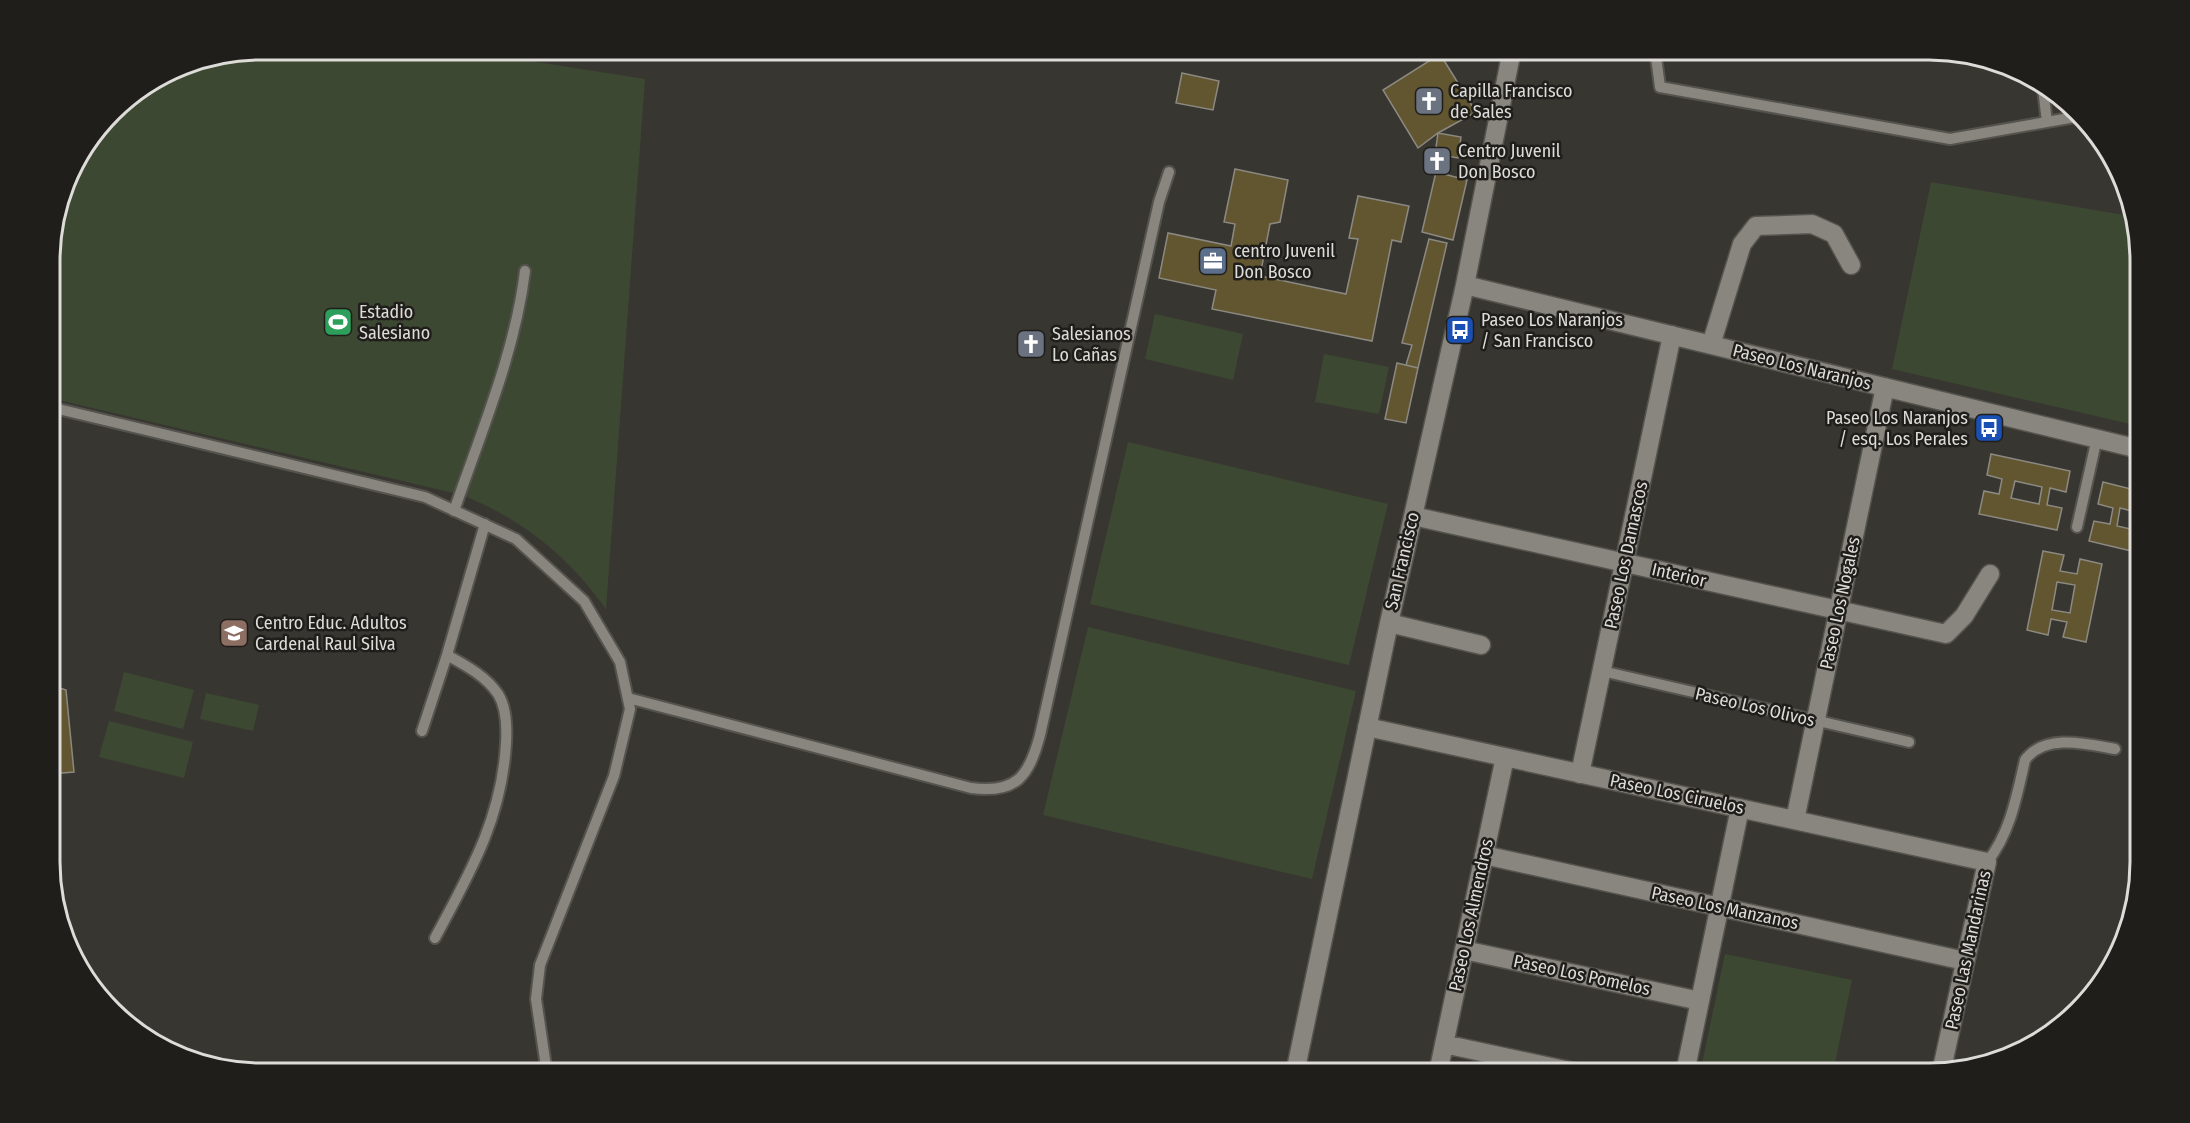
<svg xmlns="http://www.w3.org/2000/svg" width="2190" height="1123" viewBox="0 0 2190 1123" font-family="'Fira Sans Condensed',sans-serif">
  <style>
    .green { fill: #3d4833 }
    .building { fill: #625631; stroke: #8b8982; stroke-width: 1.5; fill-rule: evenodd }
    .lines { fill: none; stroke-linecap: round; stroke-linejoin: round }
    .lane-casing { stroke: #55534e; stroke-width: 14 }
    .street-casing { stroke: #55534e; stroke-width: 21 }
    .lane { stroke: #88867e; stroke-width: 10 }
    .street { stroke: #88867e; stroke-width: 18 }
    .labels { text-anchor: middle; stroke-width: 5; stroke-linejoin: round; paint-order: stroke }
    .poi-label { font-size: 18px; fill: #dddcd8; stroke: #1f1e1b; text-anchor: start }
    .street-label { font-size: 18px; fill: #dddcd8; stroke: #1f1e1b }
    .rim { fill: none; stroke: #dddcd8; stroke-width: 3 }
  </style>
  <rect width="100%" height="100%" fill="#383630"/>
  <path class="green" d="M261,50H460L645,79L606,609C568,556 522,519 462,495L50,398V246L71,167L121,102L180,65Z
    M1931,182L2130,216L2139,253V426L1892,369Z
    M1155,314L1243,334L1233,380L1145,359Z
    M1324,354L1389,367L1379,414L1315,402Z
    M1128,442L1388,504L1349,665L1090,604Z
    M1088,627L1356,691L1312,879L1043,815Z
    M124,672L194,690L183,729L114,711Z
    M206,693L259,705L253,731L200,719Z
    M109,721L193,742L184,778L99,757Z
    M1725,954L1852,980L1833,1073H1700Z"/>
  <path class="building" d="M1440,54L1476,112L1438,133L1418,148L1383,90Z
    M1182,73L1219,81L1213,110L1176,103Z
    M1438,133L1461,137L1458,158L1435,154Z
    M1235,169L1288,180L1280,222L1270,224L1260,276L1346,294L1358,239L1349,238L1358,196L1409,206L1401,242L1392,240L1372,341L1212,309L1216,290L1159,278L1168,233L1231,246L1235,224L1224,222Z
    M1436,172L1467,180L1453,240L1422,232Z
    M1429,239L1447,243L1418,368L1406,365L1412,345L1402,343Z
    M1397,363L1418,368L1406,423L1385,419Z
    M1991,454L2070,471L2066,492L2050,488L2047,505L2062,508L2057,530L1979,514L1984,491L1999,494L2002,479L1987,475ZM2015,481L2042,487L2039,504L2011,498Z
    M2103,482L2139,491L2140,513L2120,508L2117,526L2140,531V553L2089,541L2094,521L2110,524L2113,508L2098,504Z
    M2043,551L2064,555L2060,571L2077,574L2080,559L2102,564L2086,642L2063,637L2067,622L2051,619L2048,635L2027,630ZM2057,582L2075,585L2070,613L2052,610Z
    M2136,666L2140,667V690L2131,688Z
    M54,686L66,690L74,772L51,774V691Z"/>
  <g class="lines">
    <g class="lane-casing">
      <path id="lane" d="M1655,50L1660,87L1950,139L2075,117
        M2043,89L2047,122
        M50,407L425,497L516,539L584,601L620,662L630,709L614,776L540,965L536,999L547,1073
        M454,511C481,432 515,353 525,271
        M2077,527L2097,438
        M1602,671L1909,742
        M628,698L971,788C1017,794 1029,776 1040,735L1159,202L1169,172
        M422,731L447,655L485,524
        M1987,862C2010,834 2017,795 2025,760C2045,733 2087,744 2115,749
        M435,938C470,873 502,818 506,743C507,727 507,708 498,694C486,676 465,665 447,655"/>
    </g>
    <g class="street-casing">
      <path id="street" d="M1465,285L2139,449
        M1711,345L1742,244L1756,226L1812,224L1834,234L1851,265
        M1413,516L1946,634L1964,616L1990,574
        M1389,623L1481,645
        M1367,727L1987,862L1941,1073
        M1580,774L1672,335
        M1795,820L1885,387
        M1484,855L1965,961
        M1464,950L1700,1001
        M1444,1044L1579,1073
        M1295,1073L1389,623L1465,285L1512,50
        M1438,1073L1505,757
        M1685,1073L1740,808"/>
    </g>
    <use href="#lane" class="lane"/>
    <use href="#street" class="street"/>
  </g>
  <defs>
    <g id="church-square" transform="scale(1.5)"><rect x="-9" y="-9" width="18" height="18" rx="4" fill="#6b7280" stroke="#1f1e1b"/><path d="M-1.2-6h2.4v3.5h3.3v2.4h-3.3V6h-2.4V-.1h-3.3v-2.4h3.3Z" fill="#fff"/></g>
    <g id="office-square" transform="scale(1.5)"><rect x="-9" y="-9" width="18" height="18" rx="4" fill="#5c6f8a" stroke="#1f1e1b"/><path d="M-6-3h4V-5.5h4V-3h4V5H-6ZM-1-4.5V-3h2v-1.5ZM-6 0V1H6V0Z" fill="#fff"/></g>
    <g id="stadium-square" transform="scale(1.5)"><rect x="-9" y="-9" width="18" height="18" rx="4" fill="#2e9e5b" stroke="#1f1e1b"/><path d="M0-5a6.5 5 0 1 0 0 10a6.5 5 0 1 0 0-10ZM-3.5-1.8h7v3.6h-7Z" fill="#fff"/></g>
    <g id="bus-square" transform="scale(1.5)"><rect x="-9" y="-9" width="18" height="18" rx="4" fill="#1a4fb4" stroke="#1f1e1b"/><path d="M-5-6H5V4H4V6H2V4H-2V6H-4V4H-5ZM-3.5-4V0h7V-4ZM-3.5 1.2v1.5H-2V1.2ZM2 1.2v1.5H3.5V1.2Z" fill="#fff"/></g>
    <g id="school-square" transform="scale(1.5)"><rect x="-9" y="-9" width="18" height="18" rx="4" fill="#8d6e63" stroke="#1f1e1b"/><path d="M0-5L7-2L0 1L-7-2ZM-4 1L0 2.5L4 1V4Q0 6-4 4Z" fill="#fff"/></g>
  </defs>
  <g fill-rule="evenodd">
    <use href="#church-square" x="1429" y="101"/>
    <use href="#church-square" x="1437" y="161"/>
    <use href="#office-square" x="1213" y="261"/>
    <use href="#stadium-square" x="338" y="322"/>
    <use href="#bus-square" x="1460" y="330"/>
    <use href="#church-square" x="1031" y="344"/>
    <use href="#bus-square" x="1989" y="428"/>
    <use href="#school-square" x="234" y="633"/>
  </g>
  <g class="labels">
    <g class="poi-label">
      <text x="1450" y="97">Capilla Francisco<tspan x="1450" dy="21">de Sales</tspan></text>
      <text x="1458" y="157">Centro Juvenil<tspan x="1458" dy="21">Don Bosco</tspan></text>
      <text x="1234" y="257">centro Juvenil<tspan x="1234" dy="21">Don Bosco</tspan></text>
      <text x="359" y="318">Estadio<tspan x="359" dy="21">Salesiano</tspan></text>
      <text x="1481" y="326">Paseo Los Naranjos<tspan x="1481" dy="21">/ San Francisco</tspan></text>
      <text x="1052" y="340">Salesianos<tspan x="1052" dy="21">Lo Cañas</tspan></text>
      <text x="1968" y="424" text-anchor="end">Paseo Los Naranjos<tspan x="1968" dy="21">/ esq. Los Perales</tspan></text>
      <text x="255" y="629">Centro Educ. Adultos<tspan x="255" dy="21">Cardenal Raul Silva</tspan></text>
    </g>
    <g class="street-label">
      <text transform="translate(1802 367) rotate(14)" y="6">Paseo Los Naranjos</text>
      <text transform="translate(1626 555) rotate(-78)" y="6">Paseo Los Damascos</text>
      <text transform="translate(1402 561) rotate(-77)" y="6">San Francisco</text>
      <text transform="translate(1679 575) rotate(13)" y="6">Interior</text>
      <text transform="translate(1840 603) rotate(-78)" y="6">Paseo Los Nogales</text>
      <text transform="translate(1755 707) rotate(13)" y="6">Paseo Los Olivos</text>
      <text transform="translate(1677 794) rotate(12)" y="6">Paseo Los Ciruelos</text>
      <text transform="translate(1725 908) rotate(12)" y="6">Paseo Los Manzanos</text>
      <text transform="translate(1471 915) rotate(-78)" y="6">Paseo Los Almendros</text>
      <text transform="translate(1968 950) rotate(-78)" y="6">Paseo Las Mandarinas</text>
      <text transform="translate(1582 975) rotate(12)" y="6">Paseo Los Pomelos</text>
    </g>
  </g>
  <path d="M0 0H2190V1123H0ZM261 60H1929A201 201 0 0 1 2130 261V862A201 201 0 0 1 1929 1063H261A201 201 0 0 1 60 862V261A201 201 0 0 1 261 60Z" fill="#1f1e1b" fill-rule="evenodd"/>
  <path class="rim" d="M261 60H1929A201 201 0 0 1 2130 261V862A201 201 0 0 1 1929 1063H261A201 201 0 0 1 60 862V261A201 201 0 0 1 261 60Z"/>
</svg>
